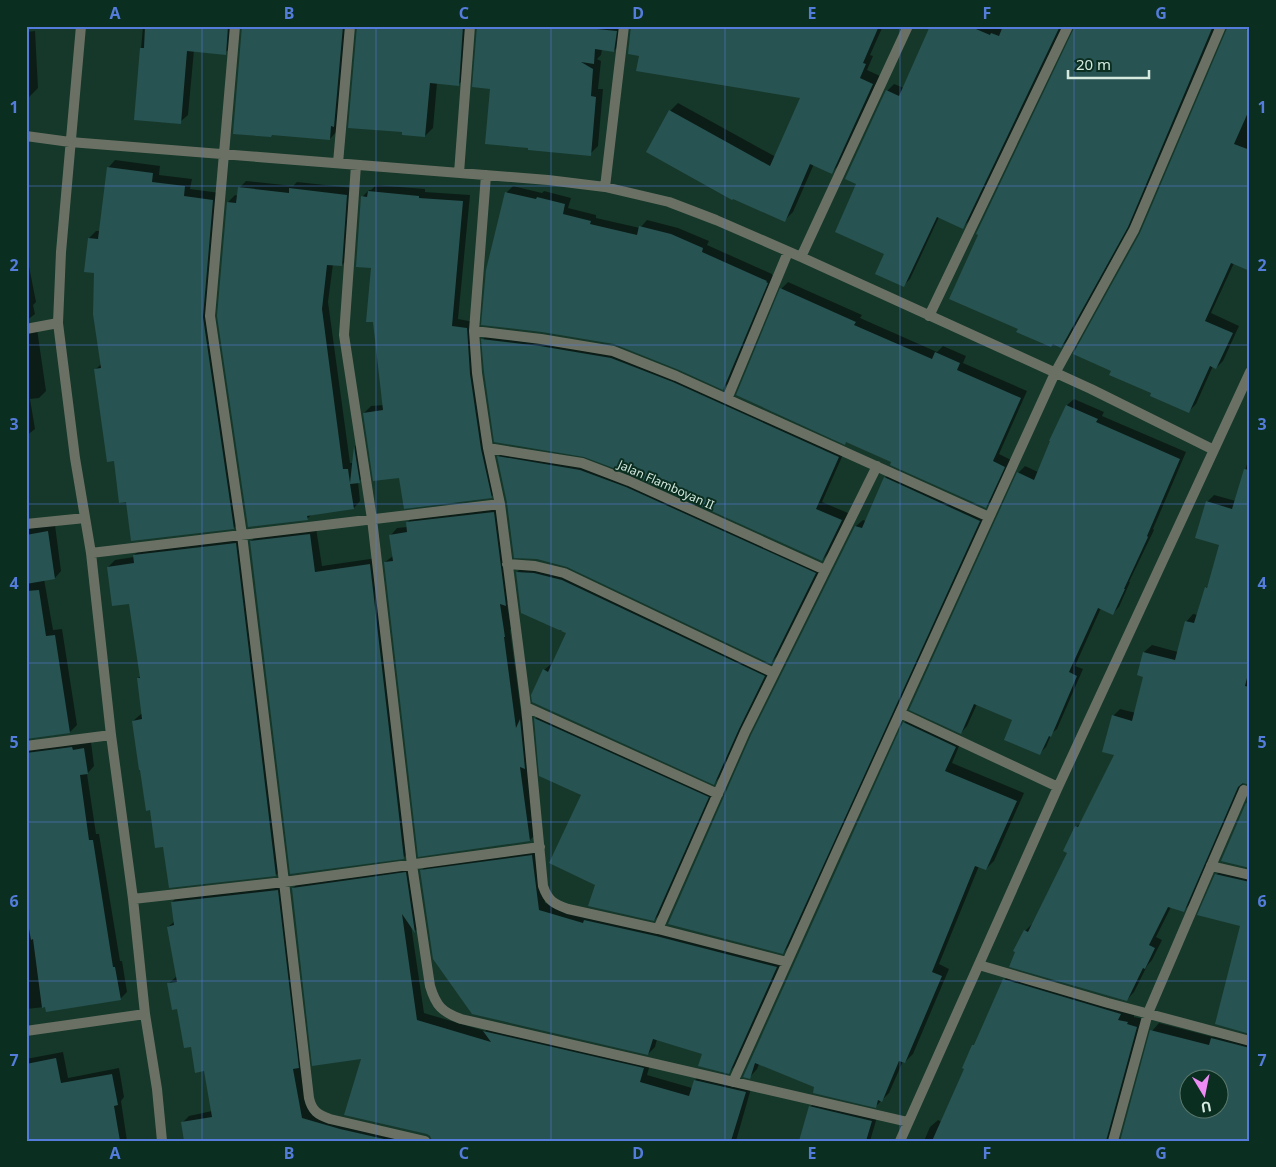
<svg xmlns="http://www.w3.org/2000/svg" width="1276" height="1167" viewBox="0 0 1276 1167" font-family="'Noto Sans',sans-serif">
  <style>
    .shadow { fill: #0007; fill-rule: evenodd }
    .building { fill: #285353; fill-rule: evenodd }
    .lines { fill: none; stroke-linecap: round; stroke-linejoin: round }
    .lane { stroke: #6a7164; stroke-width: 10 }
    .street { stroke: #6a7164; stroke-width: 10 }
    .grid { fill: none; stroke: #547cda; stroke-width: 1; stroke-opacity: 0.55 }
    .labels { text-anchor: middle; stroke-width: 4; stroke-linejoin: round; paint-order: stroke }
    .street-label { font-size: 12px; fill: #d5e9df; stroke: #0a2e20 }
    .neatline { fill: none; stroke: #547cda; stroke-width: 2 }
    .grid-label { font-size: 16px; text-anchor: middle; font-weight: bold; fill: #547cda }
  </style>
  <rect width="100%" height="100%" fill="#16382a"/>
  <path class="shadow" d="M143,26H235L233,45L225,53L194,50L188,115L180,122L135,119Z
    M243,26H350L337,131L330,139Z
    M358,26H470L466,77L458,85L437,83L433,128L425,136Z
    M478,26H623L621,43L614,51L602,49L601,55L597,59L601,61L598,89H603L598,146L590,154L491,88Z
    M632,26H883L870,55L873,56L867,70L880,76L840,164L832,172L814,164L793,212L785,220L670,111L678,103L776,157L802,97L640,55Z
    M932,26H1063L970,220L963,227L939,217L910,279L903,286L886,253L857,183L887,91L894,84L904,88Z
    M1076,26H1216L1134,219L1068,340L1061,347Z
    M1229,26H1250V268L1234,263L1211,313L1239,326L1223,361L1216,368L1213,366L1196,404L1189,411L1141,233Z
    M35,31L38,88L28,98H26V32Z
    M115,160L160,166L159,175L192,179L190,189L220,193L210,309L241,520L234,528L127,501L115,460L95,370L102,363L95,272L89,238L96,231H101L108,168Z
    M246,181L293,186L297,182L353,188L348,258L342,265L333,264L328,302L350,463H354L355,446L361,441L366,474L358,482L360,501L354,508L312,514L307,519L228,202L235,195L238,196L239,188Z
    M376,185L425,189V192L470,195L458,319L474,322L498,490L491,497L401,476L364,413L371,406L384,405L372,267L362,197L369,190H371Z
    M513,186L542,193L544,191L571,198L568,208L596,215V218L640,228L647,220L678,228L709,241L707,245L772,274V275L773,276L730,382L723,388L506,193Z
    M26,261H28L36,302L33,305L35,314L26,321Z
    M788,282L862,315L860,318L937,352L943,346L966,356L963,363L1027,391L999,454L1011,460L992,500L986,507L893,461L781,289Z
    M26,324L37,329L46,391L39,398L30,399L35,429L26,436Z
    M489,333L618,351L845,450L822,502L848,513L829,553L822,560L483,339Z
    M1074,399L1104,412L1102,416L1186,452L1153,529L1154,530L1129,582H1130L1119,607L1113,613L1101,608L1075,666L1083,669L1057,729L1052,733L1046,747L1039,754L1014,720L977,704L967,726L961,733L1018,473L1025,466L1038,472L1067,405Z
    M505,450L587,463L822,567L777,656L771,662L508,503L498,457Z
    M1250,454V785L1247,782L1243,783L1191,903L1184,910L1171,907L1156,937L1162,940L1152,960L1147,966L1134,992L1127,1000L1025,931L1032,924H1033L1069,852L1076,827L1082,822L1116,754L1113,716L1120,709L1136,713L1145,676L1144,652L1152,645L1178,652L1186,622L1193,614L1198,615L1206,588L1210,584L1221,544L1207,502L1214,495L1236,501Z
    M892,471L986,514L789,946L783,953L856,526L863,520L866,521L885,478Z
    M500,506L512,598L507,603L511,629L510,630L522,719L527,714L536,834L530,840L385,562L393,556L391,535L397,528L407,527V523L413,516Z
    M55,525L61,571L55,578L44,579L53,630L62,629L77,725L70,732L26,738V529Z
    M316,528L322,566L377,558L410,851L404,857L251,541L258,535Z
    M243,536L283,867L276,875L164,845L151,809L133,721L141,714H143L138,678L141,676L130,602L108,567L115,560L134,557V555L142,548Z
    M523,566L541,567L770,670L720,777L714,783L544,670L551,664L553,665L568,633L522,612L517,572Z
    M541,713L714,791L660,914L654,920L596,885L583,795L535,719Z
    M912,715L962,739L952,763L1024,793L994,861L986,869L979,866L939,964L949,969L913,1054L905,1062L903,1061L889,1093L876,1106L816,1087L759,1064L757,1069L750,1077L745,1076L904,723Z
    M26,741L91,742L94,766L87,774L96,834H99L120,961H122L127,992L120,999L26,1009Z
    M539,849L545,903L589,916L783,960L736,1065L729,1072L703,1053L657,1039L655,1047L648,1054L421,871L428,864Z
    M413,866L422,925L415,931L411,925L424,1013L485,1031L492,1025L651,1061L647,1075L692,1088L695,1080L702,1073L752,1085L736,1141H433L431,1136L363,1057L293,888L300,881Z
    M1224,867L1250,873V1033L1242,925L1216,875Z
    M285,883L300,1064L309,1111L344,1122L430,1141H196L182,1123L189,1116L212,1111L205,1070L192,1045L178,1008L168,984L177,976L168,927L175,921L172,902L179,895Z
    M1012,973L1134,1015V1017L1144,1019L1115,1138L1119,1141H924L930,1127L938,1120L942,1122L1004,980Z
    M1159,1023L1213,1037L1220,1031L1250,1039V1141H1120L1152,1031ZM1188,1080H1218V1110H1188Z
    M63,1052L68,1078L119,1068L124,1097L121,1101L127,1141H26V1059Z
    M817,1100L878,1114L870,1141H800L810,1107Z"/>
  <path class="building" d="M145,26H228L226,55L187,51L181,124L134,120L140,48H144Z
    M242,26H283L305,28V26H343L334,127L331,126L330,140L272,135L271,137L233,134Z
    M357,26H463L459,86L430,83L425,137L402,135V132L348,128Z
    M477,26H566L617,31L614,52L595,49L594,64L581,62L593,69L591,96L596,97L591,156L528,150V148L485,144L490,89L472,87Z
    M631,26H879L863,63L866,64L860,78L873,84L832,174L810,164L785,222L733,199L732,200L646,152L669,110L770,166L800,98L636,71L639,56L628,54Z
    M930,26H969L990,35L991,33L999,36L1003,26H1060L963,229L937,217L904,287L875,274L884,254L835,232L856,184L845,179L886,90L899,96Z
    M1075,26H1213L1128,227L1061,348L1053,344L1051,347L1016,332L1018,329L949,299L978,235L976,234Z
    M1228,26H1239L1250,31V108L1234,144L1250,150V271L1231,263L1205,321L1233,333L1216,369L1210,366L1189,413L1150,396L1151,393L1109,375L1111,371L1073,354L1140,233Z
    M107,167L153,173L152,182L185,186L184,196L213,200L203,317L234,529L131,541L126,502L119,503L114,461L107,462L94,369L101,368L93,314L94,273L84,272L88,238L98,239Z
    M238,187L289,193V188L347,195L342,266L327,265L322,309L343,469H348L350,483L354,446L360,483L350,484L354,509L307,516L308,520L248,527L217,316L227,202L236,203Z
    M368,191L419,196V198L463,201L452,326L467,328L470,374L481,449L492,498L404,509L399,478L373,481L363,413L383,410L373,322H366L371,268L356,267L361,196L367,197Z
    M505,192L536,199L537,197L565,204L563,214L591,221L590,224L637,235L639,226L671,234L703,248L702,252L767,281L766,282L768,283L723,390L679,370L614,344L542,332L481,325L486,270Z
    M780,288L856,322L854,325L932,359L935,352L960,363L957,370L1021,398L993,461L1005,467L986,508L890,465L891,462L846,442L845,445L736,395Z
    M481,339L540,346L611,358L673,382L839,457L816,509L842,520L822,561L632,475L584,457L494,442L484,372Z
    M1066,405L1098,419L1096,422L1180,459L1147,536L1148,537L1124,589H1125L1113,615L1098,608L1069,672L1077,676L1051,737L1049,736L1040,755L1004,740L1012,720L974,704L961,734L909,710L1017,472L1034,480L1050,441H1049Z
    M497,456L580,470L626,487L816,573L771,664L567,567L537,559L514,558L507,503Z
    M1244,469L1250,470V666L1245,686L1250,687V775L1247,784L1243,783L1238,787L1184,912L1168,907L1149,945L1155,948L1145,969L1143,968L1127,1001L1009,967L1015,952L1013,951L1024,930L1028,932L1067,853L1063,851L1075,826L1078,827L1114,755L1102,752L1112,715L1132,721L1143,677L1137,675L1143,652L1175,660L1185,621L1194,623L1205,587L1207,588L1219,545L1195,538L1206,501L1232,509Z
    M884,477L980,521L783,954L668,924L751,735L855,526L862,528Z
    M494,512L506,606L500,604L505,637H504L516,728L520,719L525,769L520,767L530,841L418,857L384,562L393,561L389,535L407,532L406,522Z
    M48,531L55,579L26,584V535Z
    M310,534L315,572L370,564L404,859L290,874L250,541Z
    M236,543L276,876L169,888L163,847L155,848L150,810L146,811L140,770H139L132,721L142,719L137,678H140L129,604L112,606L107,567L134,563L133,555Z
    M516,572L534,573L562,580L765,676L739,729L714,785L532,702L531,695L543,669L548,672L566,633L561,631L562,630H559L521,613Z
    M39,590L46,636L55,635L70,733L26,739V591Z
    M534,718L709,797L654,921L588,906L595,885L549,863L581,795L539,776Z
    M903,722L956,747L945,771L1017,801L986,870L975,866L932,972L942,976L905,1063L899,1061L882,1102L878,1100L876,1108L813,1093L814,1087L755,1063L750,1079L743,1077Z
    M72,747L73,750L84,748L88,774L80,775L89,840H93L113,967H115L121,1000L46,1012L45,1007L42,1008L33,939L31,940L26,912V753Z
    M1246,803L1250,804V868L1221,861Z
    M532,855L539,910L583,923L584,920L656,936L777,967L729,1074L698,1066L702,1054L653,1039L648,1055L472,1014L433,959L420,870Z
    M406,872L415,933L402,914L417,1020L491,1042L483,1031L644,1068L640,1082L689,1096L694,1080L746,1092L731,1141H432L430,1136L427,1134L344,1115L361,1059L312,1066L292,888Z
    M1215,874L1250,882V1034L1215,1024L1240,926L1197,915Z
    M278,890L299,1068L293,1069L302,1118L340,1129L393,1141H184L181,1122L212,1117L204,1071L195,1073L191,1047L184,1048L177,1009L172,1010L167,983L177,982L167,927L174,925L171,902Z
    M1003,979L1121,1014L1118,1020L1128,1022L1127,1024L1137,1027L1106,1141H932L964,1069L962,1068L972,1045H974Z
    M1150,1030L1209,1045L1211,1038L1250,1048V1141H1120ZM1188,1080H1218V1110H1188Z
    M56,1058L61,1083L112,1074L118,1105L114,1106L120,1141H26V1064Z
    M809,1106L872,1121L866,1141H799Z"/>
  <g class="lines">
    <path class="lane" d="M1211,866L1244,790"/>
    <path class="street" d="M81,26L61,252L58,323L75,458L91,553L111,735L133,899L145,1014L157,1089L162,1141
      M235,26L210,316L242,535L284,882L309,1098C312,1111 318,1115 330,1119L425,1141
      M26,136L70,142L548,180L605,187L669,202L716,220L801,257L1091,389L1214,450
      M338,163L350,26
      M356,165L344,335L372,519L412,865L430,986C436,1006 442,1012 461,1019L908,1122
      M459,173L470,26
      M486,175L474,331L477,373L488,448L500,504L526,707L543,886C548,901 554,904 568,909L658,929L787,962
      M605,187L624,26
      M801,257L908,26
      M929,316L1068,26
      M26,329L58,323
      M474,331L541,339L613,351L676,376L989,517
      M727,399L788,252
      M488,448L582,463L629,481L825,570
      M26,524L85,518
      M91,553L500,504
      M507,564L535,566L564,573L774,673
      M526,707L718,794
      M900,713L1058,787
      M26,746L111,735
      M133,899L284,882L540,847
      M658,929L745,732L877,466
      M979,965L1108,1003L1250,1041
      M26,1031L145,1014
      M733,1082L837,851L1055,373L1134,230L1221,26
      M900,1141L1058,787L1250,372
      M1113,1141L1148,1013L1211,866L1250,875"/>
  </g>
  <path class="grid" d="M202,26V1141M376,26V1141M551,26V1141M725,26V1141M900,26V1141M1074,26V1141M26,186H1250M26,345H1250M26,504H1250M26,663H1250M26,822H1250M26,981H1250"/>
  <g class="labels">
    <g class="street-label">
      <text transform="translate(666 485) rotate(24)" y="4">Jalan Flamboyan II</text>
    </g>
  </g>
  <rect width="1276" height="1167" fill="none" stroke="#0a2e20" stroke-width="55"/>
  <g transform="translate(1204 1094) rotate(170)"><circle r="24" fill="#0a2e20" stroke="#5b796c"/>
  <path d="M0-4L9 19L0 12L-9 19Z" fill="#ef8bf7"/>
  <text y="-8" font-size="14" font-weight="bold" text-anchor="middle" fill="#d5e9df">U</text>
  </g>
  <path d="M1068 70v8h81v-8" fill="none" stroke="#d5e9df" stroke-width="2.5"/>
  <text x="1076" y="70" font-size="15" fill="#d5e9df" stroke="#0a2e20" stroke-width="4" paint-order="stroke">20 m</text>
  <rect x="28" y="28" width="1220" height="1112" class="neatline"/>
  <g class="grid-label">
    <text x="115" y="19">A</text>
    <text x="289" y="19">B</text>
    <text x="464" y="19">C</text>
    <text x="638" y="19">D</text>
    <text x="812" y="19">E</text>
    <text x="987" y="19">F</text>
    <text x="1161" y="19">G</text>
    <text x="14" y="113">1</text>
    <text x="1262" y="113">1</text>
    <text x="14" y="271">2</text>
    <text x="1262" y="271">2</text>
    <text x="14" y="430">3</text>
    <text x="1262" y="430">3</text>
    <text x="14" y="589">4</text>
    <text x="1262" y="589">4</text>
    <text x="14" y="748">5</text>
    <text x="1262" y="748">5</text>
    <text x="14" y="907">6</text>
    <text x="1262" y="907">6</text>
    <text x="14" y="1066">7</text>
    <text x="1262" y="1066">7</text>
    <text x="115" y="1159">A</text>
    <text x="289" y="1159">B</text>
    <text x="464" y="1159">C</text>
    <text x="638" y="1159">D</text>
    <text x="812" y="1159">E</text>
    <text x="987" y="1159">F</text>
    <text x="1161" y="1159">G</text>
  </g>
</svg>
